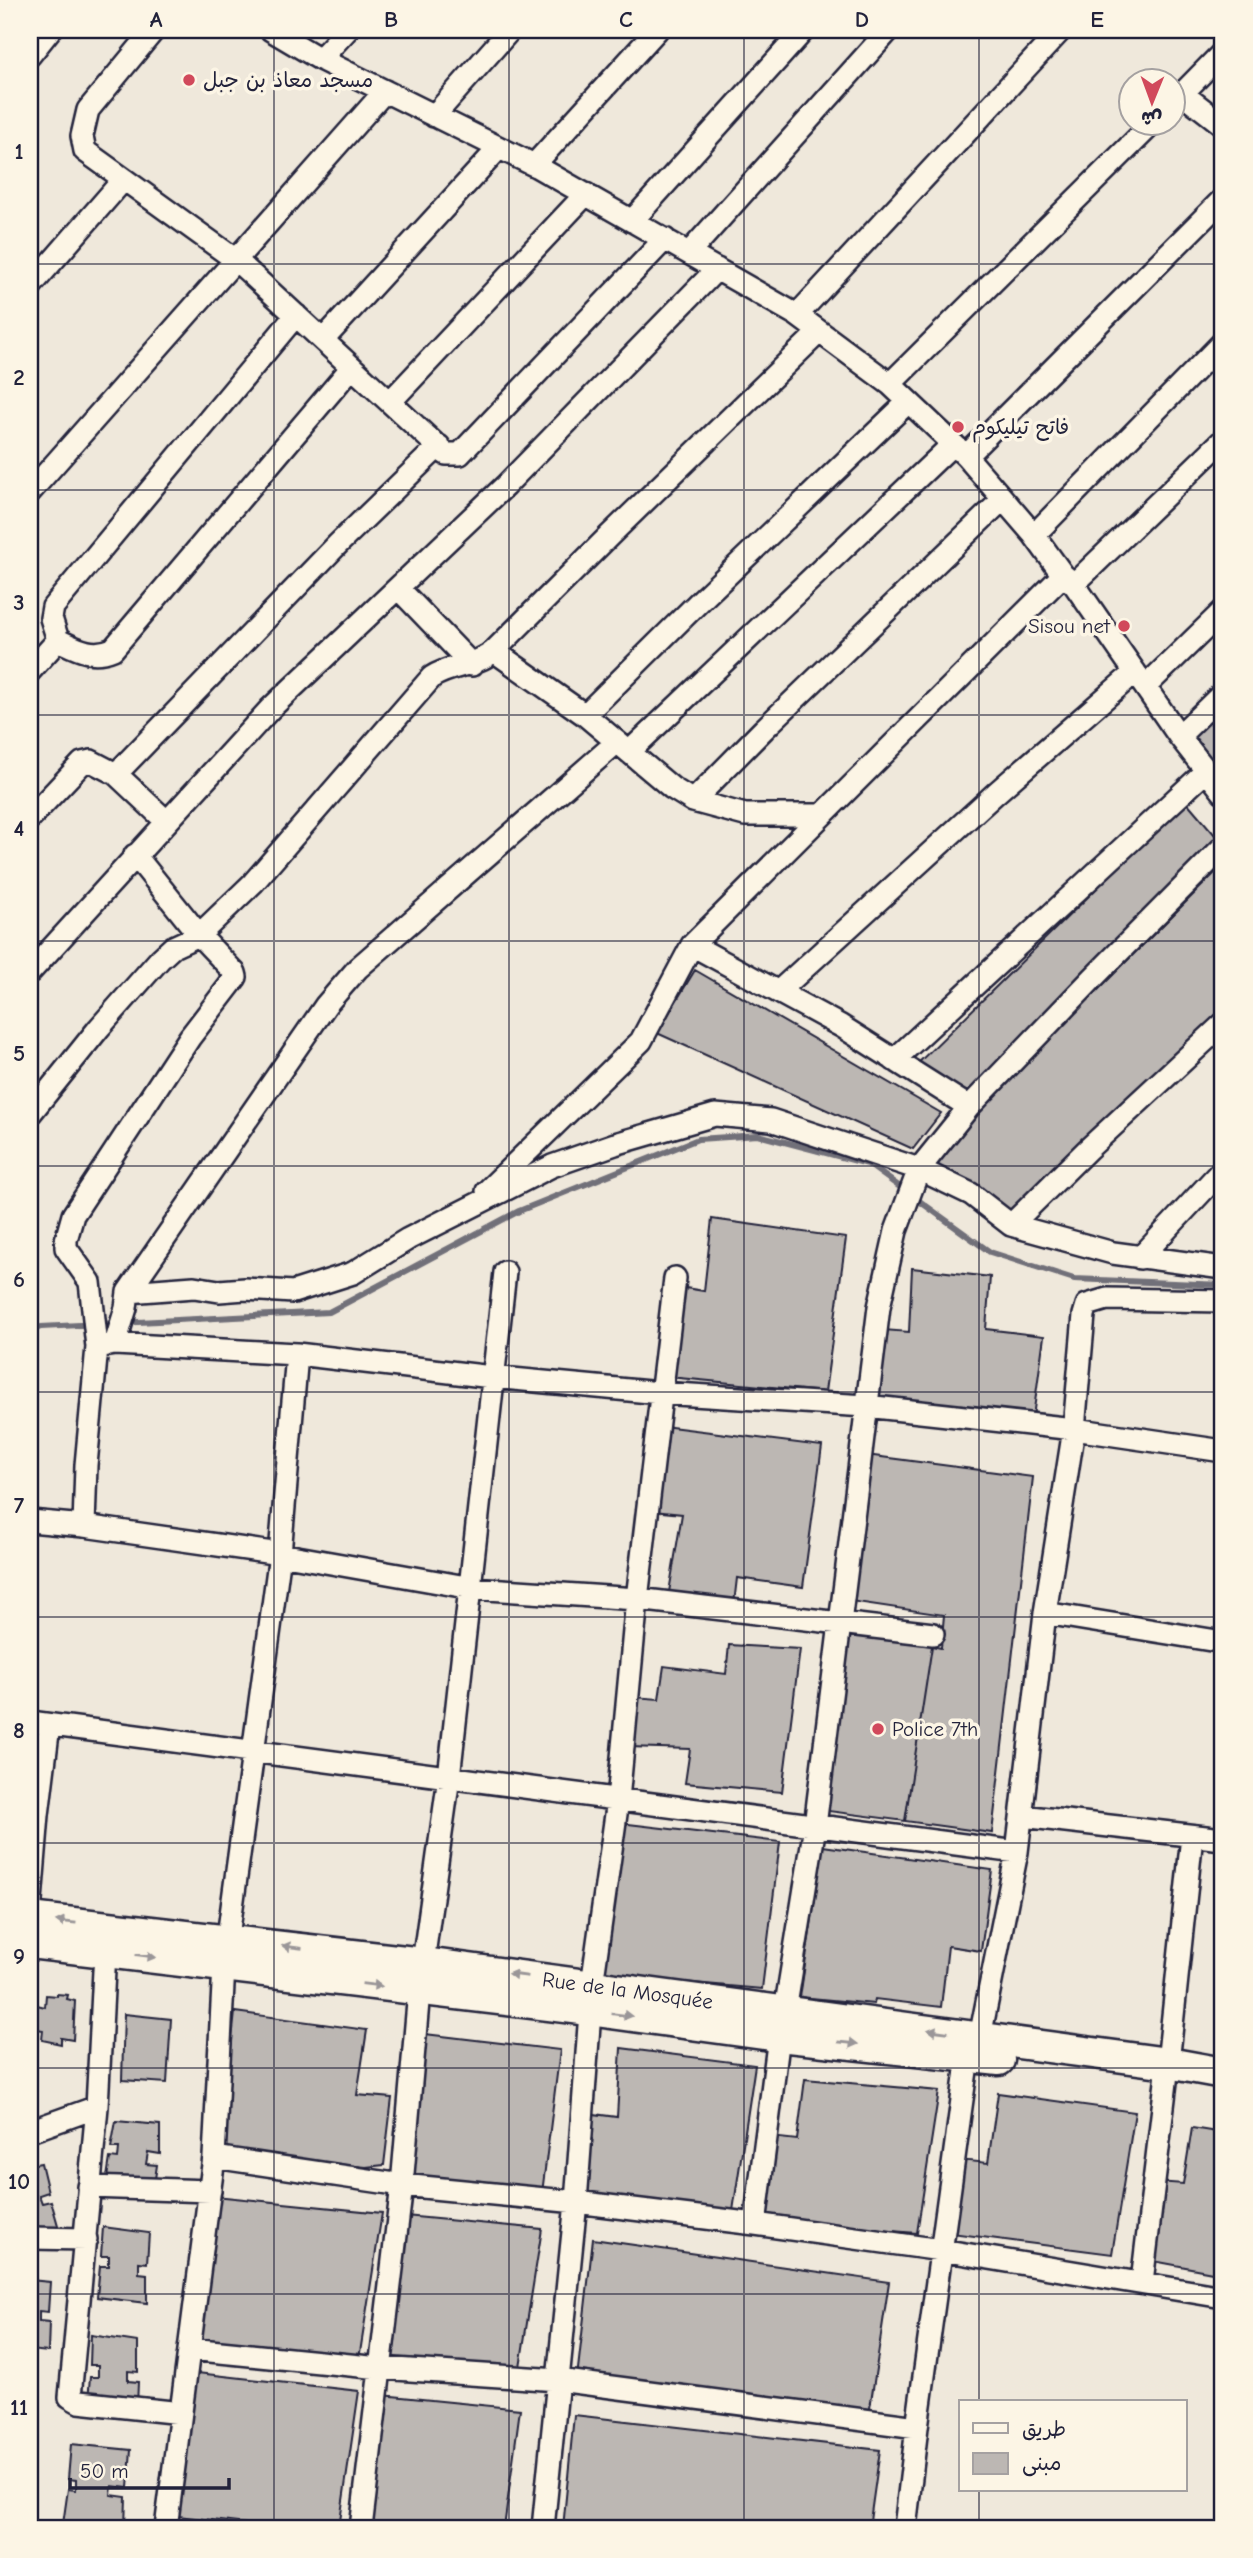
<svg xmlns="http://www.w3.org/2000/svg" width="1253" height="2558" viewBox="0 0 1253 2558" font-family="'Comic Neue','Playpen Sans Arabic',sans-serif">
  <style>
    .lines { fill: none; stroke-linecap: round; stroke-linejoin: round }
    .stream { stroke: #716f79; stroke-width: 6 }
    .building { fill: #bcb7b3; stroke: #22223b; stroke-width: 2 }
    .minor-casing { stroke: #22223b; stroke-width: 26 }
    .secondary-casing { stroke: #22223b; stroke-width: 35 }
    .minor { stroke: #fcf5e5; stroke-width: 21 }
    .secondary { stroke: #fcf5e5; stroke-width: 30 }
    .oneway { fill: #9a9698 }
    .grid { fill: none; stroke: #22223b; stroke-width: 2; stroke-opacity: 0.55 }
    .poi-dot { fill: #d1495b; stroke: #fcf5e5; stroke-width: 2.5 }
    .labels { text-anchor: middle; stroke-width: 7; stroke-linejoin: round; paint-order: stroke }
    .poi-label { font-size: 21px; fill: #22223b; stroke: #fcf5e5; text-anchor: start }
    .street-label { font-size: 21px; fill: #22223b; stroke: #fcf5e5 }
    .neatline { fill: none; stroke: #22223b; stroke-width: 2.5 }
    .grid-label { font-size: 23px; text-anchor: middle; font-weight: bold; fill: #22223b }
  </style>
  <rect width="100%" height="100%" fill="#efe8db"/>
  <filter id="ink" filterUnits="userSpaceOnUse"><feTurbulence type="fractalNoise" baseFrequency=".0143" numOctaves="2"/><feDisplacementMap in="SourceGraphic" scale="14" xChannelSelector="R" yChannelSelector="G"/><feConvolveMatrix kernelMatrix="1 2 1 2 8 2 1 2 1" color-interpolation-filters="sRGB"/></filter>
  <g filter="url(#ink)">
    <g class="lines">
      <path class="stream" d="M30,1331L41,1327L329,1312L519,1211L698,1139L758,1135L868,1164L990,1252L1074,1279L1223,1285"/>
    </g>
    <path class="building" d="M1223,701V784L1186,736Z
      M1186,801L1221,842L963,1099L913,1068Z
      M1223,865V1016L1010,1221L929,1158Z
      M695,970L941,1113L913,1149L657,1033Z
      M712,1219L846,1238L825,1392L669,1377L679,1287L704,1291Z
      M912,1268L990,1277L986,1329L1044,1336L1033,1417L877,1398L884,1330L909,1332Z
      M663,1426L822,1446L803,1587L737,1578L734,1604L668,1598L682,1514L653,1511Z
      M866,1455L1033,1477L992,1833L905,1821L932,1646L941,1648L944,1615L850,1601Z
      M846,1632L932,1646L905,1821L828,1811Z
      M729,1645L800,1649L782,1792L685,1783L690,1749L629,1747L634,1697L659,1699L664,1666L726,1674Z
      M620,1823L780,1842L762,1989L603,1975Z
      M823,1846L992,1870L981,1951L948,1946L941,2007L875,1999L874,2004L800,1997Z
      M30,1986V1990L37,1991V2005L45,2007L46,1995L57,1996V1994L68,1995L67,1999L75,2001L73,2040L61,2038V2044L42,2040L43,2030L32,2028L30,2038Z
      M235,2012L367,2030L357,2095L392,2098L384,2165L366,2167L220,2152Z
      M124,2014L171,2019L167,2083L122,2080Z
      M425,2034L560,2050L542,2193L409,2177Z
      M621,2048L755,2065L733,2211L581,2196L586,2113L617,2117Z
      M805,2079L939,2091L917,2233L789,2223L760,2215L771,2137L797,2140Z
      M998,2093L1135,2112L1112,2254L951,2233L959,2160L988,2163Z
      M116,2121L160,2125V2154L148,2152L146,2164L157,2165L154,2186L106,2184L110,2158L118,2159L119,2148H111Z
      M1192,2128L1223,2133V2274L1148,2260L1158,2182L1183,2184Z
      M41,2163L48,2192L39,2195L42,2203L51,2201L59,2229L30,2233V2165Z
      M215,2196L382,2213L359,2359L196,2343Z
      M405,2216L542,2229L519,2373L384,2363Z
      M103,2227L149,2233L147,2263L139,2262V2273L147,2274V2303L97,2297L100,2266H109V2256H101Z
      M593,2239L889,2282L869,2415L577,2378Z
      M30,2280L50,2282L48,2312L39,2311V2321L49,2322L48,2352L30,2350Z
      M91,2335L138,2342V2372L128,2371V2381L138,2382L137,2406L88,2400L90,2377H98V2365H90Z
      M197,2373L359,2391L339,2528H282L178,2516Z
      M382,2395L520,2409L504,2528H365Z
      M574,2415L880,2450L869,2528H563Z
      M71,2444L131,2450L128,2488L112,2486L111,2495L126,2497L125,2528L63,2524L68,2489L76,2490V2480L68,2479Z"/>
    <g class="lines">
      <g class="minor-casing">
        <path id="minor" d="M154,30L88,110L82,136L85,151L236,260L446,454H460L665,239
          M271,30L320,59L534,165L797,315L890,384L966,456L1034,535L1063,575L1074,584L1179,736L1223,792
          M30,55L50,30
          M320,59L347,30
          M1183,94L1223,125
          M1172,104L1223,52
          M434,116L510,30
          M534,165L657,30
          M632,221L804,30
          M689,253L889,30
          M30,287L124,179
          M296,315L53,607L51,618L58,640C77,649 92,658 113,649L352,367
          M797,315L1061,30
          M323,340L499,148
          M890,384L1154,122
          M390,402L586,194
          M966,456L1223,199
          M30,492L385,91
          M1034,535L1223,342
          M1074,584L1223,440
          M398,588L472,665
          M494,651L585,715L672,788L693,801L745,815H821
          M30,671L58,640
          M1145,687L1223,611
          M585,715L699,602L908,402
          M1179,736L1223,693
          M629,752L953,444
          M116,774L338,544L439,446
          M693,801L764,729L1003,499
          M30,818L82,763L91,761L116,774L166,821
          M692,945L841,1026L969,1107
          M30,972L270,709L505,486L717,269
          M778,992L996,793L1135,672
          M894,1060L1206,771
          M30,1114L99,1028L160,959L173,947L199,935L253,883L432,677C452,664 475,667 494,651L610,535L819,332
          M487,1191L641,1041L692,945L1063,575
          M1011,1225L1113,1253L1223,1268
          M1140,1258L1223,1169
          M128,1292L326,1005L358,968L617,742
          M115,1344L126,1308L128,1292L194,1287L219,1291L245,1289L293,1292L353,1273L408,1239L552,1166L615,1144L715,1115L771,1120L919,1169L971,1194L1011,1225L1088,1149L1223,1024
          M97,1347L115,1344L297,1354L492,1377L660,1393L866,1406L1074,1429L1223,1451
          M30,1521L84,1526L280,1554L472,1588L637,1599L933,1634
          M84,1526L86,1465L97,1347L90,1282L66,1248V1240L73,1215L190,1037L236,977L235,973L199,935L135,855
          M1045,1613L1223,1642
          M30,1722L1017,1852
          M1022,1816L1223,1839
          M30,1913L38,1815L49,1725
          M105,1951L97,2107L70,2397L79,2402L181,2413
          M785,2011L815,1826L879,1307L896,1231L919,1169L969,1107L1093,978L1223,847
          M980,2037L1017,1852L1045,1613L1074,1429L1084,1315L1087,1305L1107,1299L1223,1301
          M30,2131L97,2107
          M214,2157L402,2185L576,2202L755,2224L941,2250L1223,2297
          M89,2187L210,2191
          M755,2224L779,2036
          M30,2238L86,2239
          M1142,2282L1166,2082L1192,1836
          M190,2349L380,2368L558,2380L917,2427
          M166,2528L214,2157L224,1966L280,1554L297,1354
          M361,2528L402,2185L419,1991L449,1777L505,1272
          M543,2528L576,2202L592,1985L618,1800L637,1599L675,1278
          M905,2528L917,2427L968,2056"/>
      </g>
      <g class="secondary-casing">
        <g id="secondary">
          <path id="s1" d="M30,1918L423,1963L1168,2063L1223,2073"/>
          <path d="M30,1943L590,2010L779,2036L999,2060"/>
        </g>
      </g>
      <use href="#minor" class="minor"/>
      <use href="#secondary" class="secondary"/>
    </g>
    <defs><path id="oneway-solid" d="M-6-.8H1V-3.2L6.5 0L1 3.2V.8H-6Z" transform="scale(1.75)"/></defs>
    <g class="oneway">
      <use href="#oneway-solid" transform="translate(66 1922) rotate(-174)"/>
      <use href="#oneway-solid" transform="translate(292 1947) rotate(-173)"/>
      <use href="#oneway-solid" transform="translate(146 1956) rotate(7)"/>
      <use href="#oneway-solid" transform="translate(518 1975) rotate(-172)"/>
      <use href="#oneway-solid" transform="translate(372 1985) rotate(7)"/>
      <use href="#oneway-solid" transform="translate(622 2015) rotate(8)"/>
      <use href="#oneway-solid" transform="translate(938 2031) rotate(-172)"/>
      <use href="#oneway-solid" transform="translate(848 2043) rotate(6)"/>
    </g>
  </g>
  <path class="grid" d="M274,30V2528M509,30V2528M744,30V2528M979,30V2402M30,264H1223M30,490H1223M30,715H1223M30,941H1223M30,1166H1223M30,1392H1223M30,1617H1223M30,1843H1223M30,2068H1223M30,2294H1223M979,2490V2528"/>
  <g class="poi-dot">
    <circle cx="189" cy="80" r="7"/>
    <circle cx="958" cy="427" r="7"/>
    <circle cx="1124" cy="626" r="7"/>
    <circle cx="878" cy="1729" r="7"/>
  </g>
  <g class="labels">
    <g class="poi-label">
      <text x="203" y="87">مسجد معاذ بن جبل</text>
      <text x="972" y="434">فاتح تيليكوم</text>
      <text x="1110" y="633" text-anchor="end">Sisou net</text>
      <text x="892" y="1736">Police 7th</text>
    </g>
    <g class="street-label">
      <text dy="7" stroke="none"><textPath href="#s1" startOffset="602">Rue de la Mosquée</textPath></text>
    </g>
  </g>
  <rect width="1253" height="2558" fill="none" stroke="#fcf5e5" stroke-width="77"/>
  <rect x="959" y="2400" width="228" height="91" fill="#fcf5e5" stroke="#a5a1a1" stroke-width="2"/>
  <rect x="973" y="2423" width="35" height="10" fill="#fcf5e5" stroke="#a5a1a1" stroke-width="2"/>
  <text x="1022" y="2436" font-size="21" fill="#22223b">طريق</text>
  <rect x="973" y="2453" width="35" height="21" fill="#bcb7b3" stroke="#a5a1a1" stroke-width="2"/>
  <text x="1022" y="2470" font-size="21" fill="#22223b">مبنى</text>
  <g transform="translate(1152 102) rotate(181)"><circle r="33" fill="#fcf5e5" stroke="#a5a1a1" stroke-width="2"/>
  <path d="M0-5L12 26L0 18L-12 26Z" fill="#d1495b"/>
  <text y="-10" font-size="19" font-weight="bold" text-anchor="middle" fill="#22223b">ش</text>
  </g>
  <path d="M70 2478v10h159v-10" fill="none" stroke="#22223b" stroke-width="3.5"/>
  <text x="80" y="2478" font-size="21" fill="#22223b" stroke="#fcf5e5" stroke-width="5" paint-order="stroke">50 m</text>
  <rect x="38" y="38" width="1176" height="2482" class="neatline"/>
  <g class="grid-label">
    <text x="156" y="27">A</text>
    <text x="391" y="27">B</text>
    <text x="626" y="27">C</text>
    <text x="862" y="27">D</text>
    <text x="1097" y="27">E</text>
    <text x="19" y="159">1</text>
    <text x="19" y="385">2</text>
    <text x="19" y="610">3</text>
    <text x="19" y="836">4</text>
    <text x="19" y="1061">5</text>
    <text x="19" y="1287">6</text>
    <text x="19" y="1513">7</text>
    <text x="19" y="1738">8</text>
    <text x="19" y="1964">9</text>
    <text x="19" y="2189">10</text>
    <text x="19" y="2415">11</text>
  </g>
</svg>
